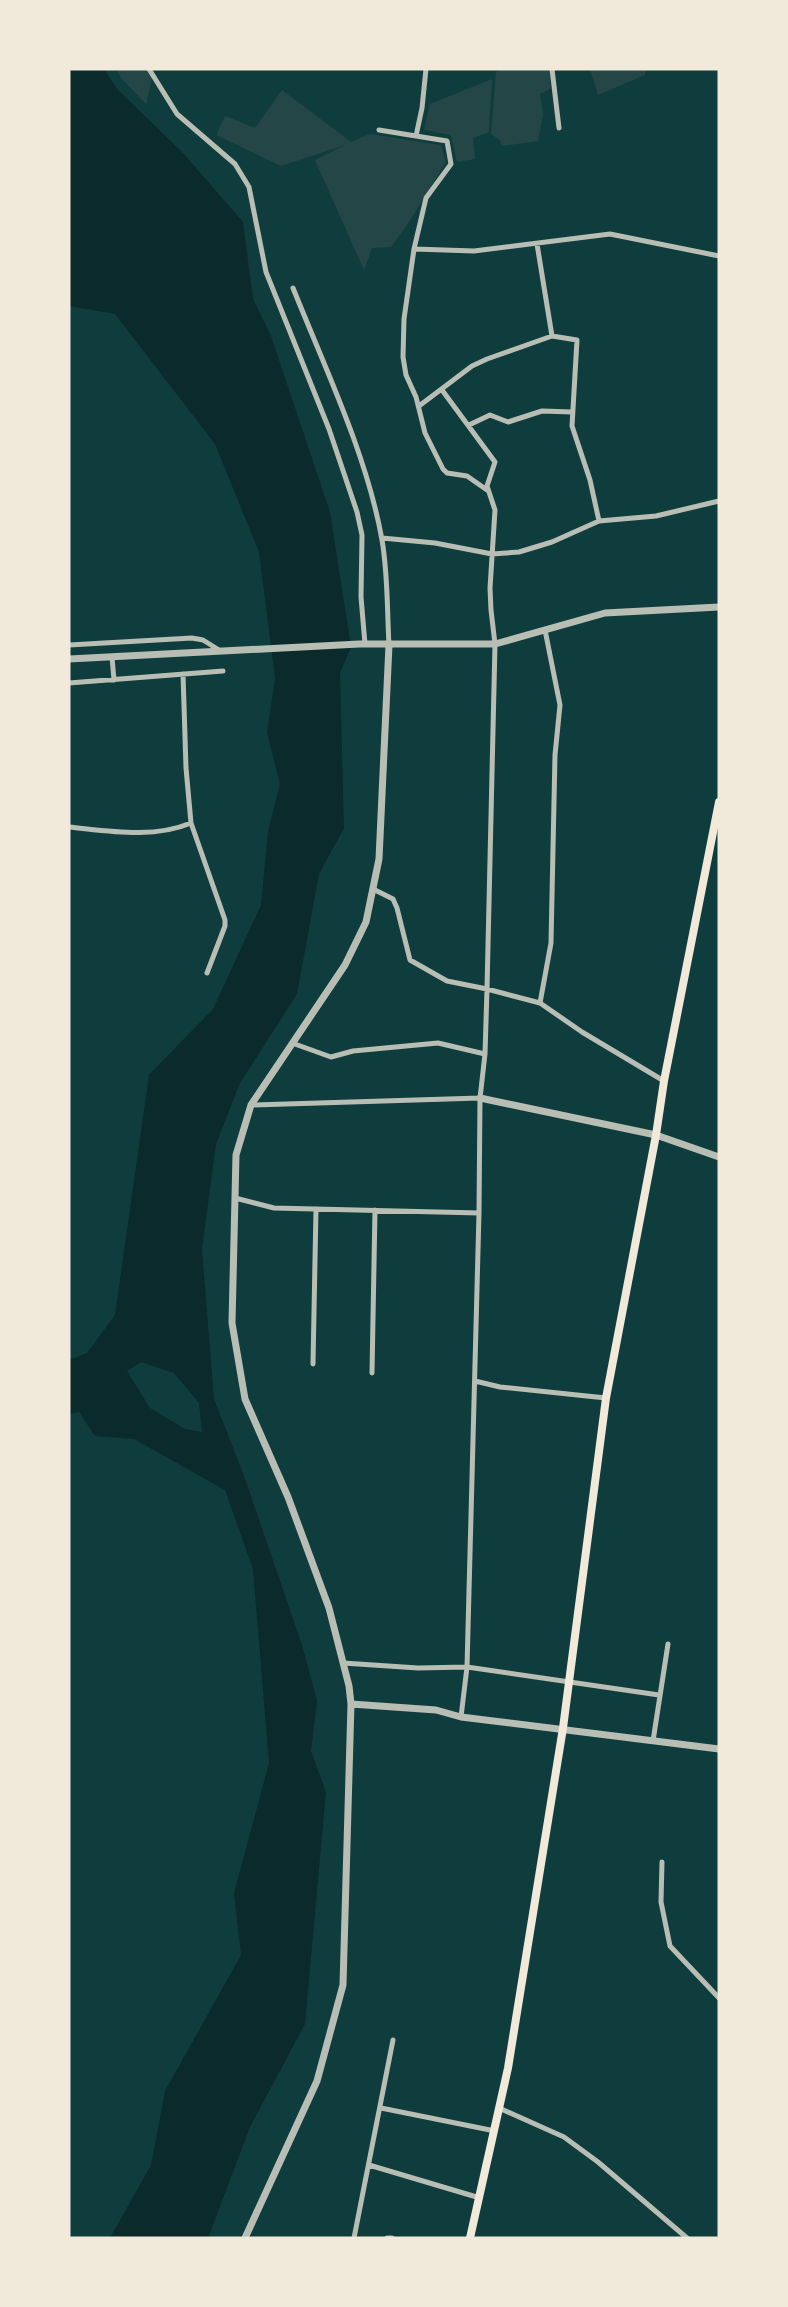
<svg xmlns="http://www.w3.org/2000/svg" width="788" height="2307" viewBox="0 0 788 2307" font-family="'Noto Serif',serif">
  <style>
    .green { fill: #244646 }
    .water { fill: #0a2a2b; fill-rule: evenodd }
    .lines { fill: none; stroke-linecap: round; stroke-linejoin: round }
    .minor { stroke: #b8beb3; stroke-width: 5 }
    .tertiary { stroke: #b8beb3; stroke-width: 7 }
    .primary { stroke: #f1e9da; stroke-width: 8 }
  </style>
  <rect width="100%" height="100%" fill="#0f3d3e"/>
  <path class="green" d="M117,69H154L146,104L121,78Z
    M504,69H550V89L540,94L543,115L538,141L502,146L500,140L491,134L496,72Z
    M590,69H645V75L598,95Z
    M492,79L489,132L473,138L475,159L457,162L451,135L424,130L430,104Z
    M282,90L351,142L370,134L441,145L446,162L409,222L391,247L372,248L364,270L315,160L345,145L281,166L216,135L225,116L255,128Z"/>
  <path class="water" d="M69,69H104L118,90L183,153L243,222L253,299L271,336L330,512L351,647L340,673L344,828L319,874L297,994L240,1083L216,1144L202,1249L214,1399L244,1476L303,1648L317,1701L311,1751L326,1792L305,2024L250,2127L208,2238H110L151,2165L165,2091L241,1955L234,1893L269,1763L253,1569L225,1490L134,1439L95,1436L79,1412L69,1414V1360L87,1353L115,1315L149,1075L213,1009L261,905L268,831L280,784L267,733L275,678L259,552L215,444L115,314L69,306ZM141,1362L174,1373L199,1403L202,1432L185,1429L150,1408L127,1371Z"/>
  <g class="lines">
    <path class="minor" d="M149,69L177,114L235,164L249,187L266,272L329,429L357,512L362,535L361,597L365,644
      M426,69L422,108L416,136L447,141L451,164L426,198L414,249L474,251L610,234L719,256
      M552,69L559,128
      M379,130L416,136
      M414,249L404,319L403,357L406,375L416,397L425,433L443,469L447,473L467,476L487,490
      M293,288C325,368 367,455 382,540C388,574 387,610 389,645
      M552,336L577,340L572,426L590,480L599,521
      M442,390L495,462L487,486L495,510L490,588L491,610L495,644L487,989L485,1054L480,1098L479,1213L467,1667L461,1717
      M419,406L472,366L487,359L552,336L537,244
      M469,425L490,415L508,422L542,411L572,412
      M382,538L435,543L492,554L519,552L552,542L599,521L656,516L719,501
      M69,645L192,638L203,640L219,650
      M112,657L114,680
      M183,674L186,768L191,823L225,920V926L207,973
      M69,683L223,671
      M69,827C109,831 153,839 191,823
      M373,889L393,899L397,908L410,960L447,981L487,989L540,1003L582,1032L664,1081
      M540,1003L551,943L555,755L560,705L545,630
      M292,1043L331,1057L353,1051L438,1043L485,1054
      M251,1105L480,1098
      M235,1198L274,1208L479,1213
      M313,1364L316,1209
      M372,1373L375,1210
      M475,1381L500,1387L606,1398
      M343,1663L418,1668L467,1667L659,1695
      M653,1741L668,1644
      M662,1862L661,1902L670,1946L719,1998
      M381,2108L495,2131
      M499,2108L564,2137L598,2162L687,2238
      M369,2165L480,2198
      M354,2238L393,2040
      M387,2238H392"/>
    <path class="tertiary" d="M69,659L359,644H495L605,613L719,607
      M480,1098L656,1135L719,1157
      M351,1704L436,1710L461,1717L719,1749
      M245,2238L317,2081L343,1985L351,1704L349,1686L329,1608L288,1497L245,1399L232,1323L236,1155L251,1105L345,965L366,922L379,859L389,645"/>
    <path class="primary" d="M470,2238L508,2068L563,1728L606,1398L656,1135L664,1081L719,802"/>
  </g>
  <rect width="788" height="2307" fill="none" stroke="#f1e9da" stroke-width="141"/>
</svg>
